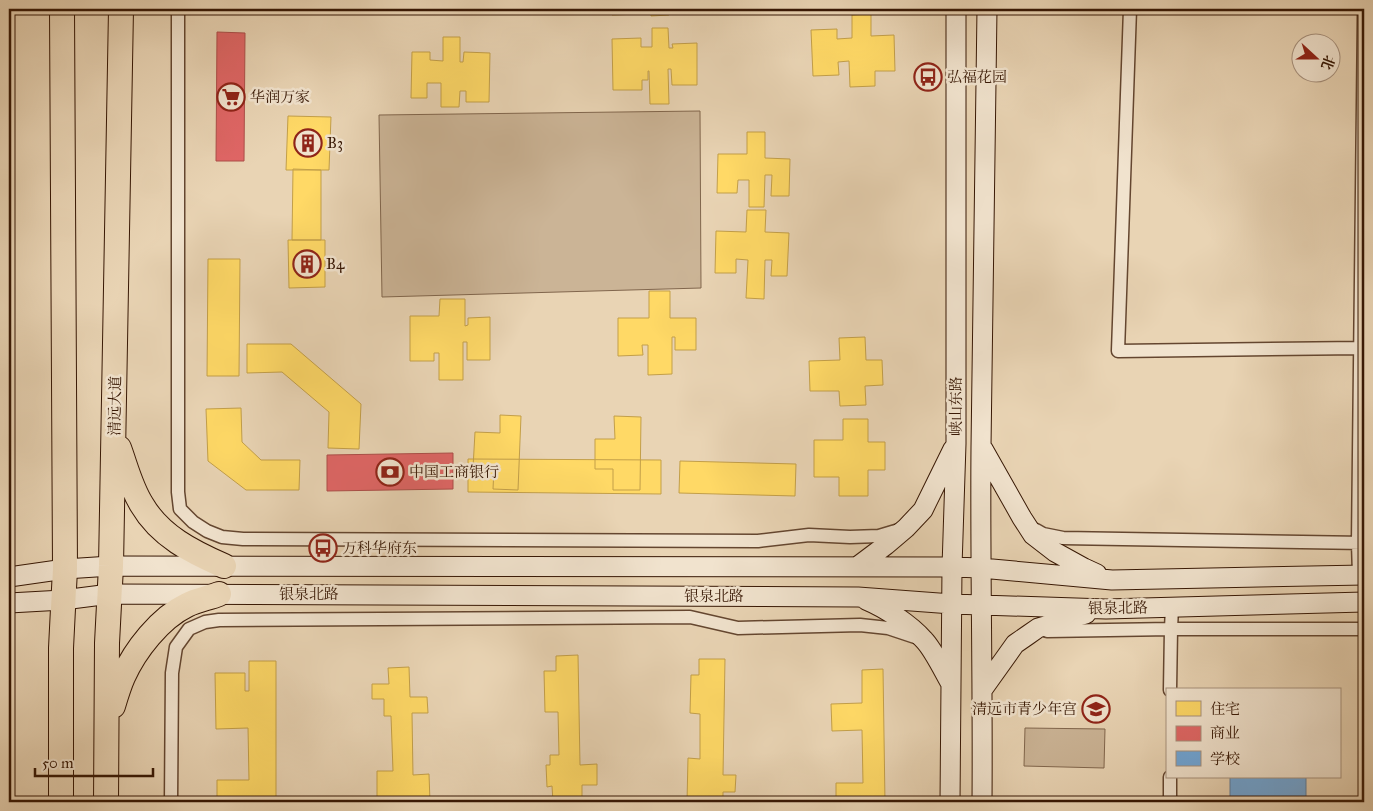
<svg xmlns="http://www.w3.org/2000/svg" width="1373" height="811" viewBox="0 0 1373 811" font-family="'IM FELL Great Primer','Noto Serif SC',serif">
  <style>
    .green { fill: #cbb496; stroke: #81664d }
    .homes { fill: #ffd966; stroke: #c39f49 }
    .shops { fill: #e06666; stroke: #ad4e49 }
    .schools { fill: #6fa8dc; stroke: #5e7c9b }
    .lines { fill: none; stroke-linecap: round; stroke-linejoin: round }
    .street-casing { stroke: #644630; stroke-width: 15 }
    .secondary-casing { stroke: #371704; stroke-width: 21 }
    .highway-casing { stroke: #371704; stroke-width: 26 }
    .street { stroke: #f1e3ce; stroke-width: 12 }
    .secondary { stroke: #f1e3ce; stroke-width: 19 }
    .highway { stroke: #e9d4b4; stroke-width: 24 }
    .labels { text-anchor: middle; stroke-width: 5; stroke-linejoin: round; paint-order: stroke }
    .poi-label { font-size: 15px; fill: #371704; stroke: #f1e3ce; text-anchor: start }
    .street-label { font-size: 15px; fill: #371704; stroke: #f1e3ce }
  </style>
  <rect width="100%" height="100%" fill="#e9d4b4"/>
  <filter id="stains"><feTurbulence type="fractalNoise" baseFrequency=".004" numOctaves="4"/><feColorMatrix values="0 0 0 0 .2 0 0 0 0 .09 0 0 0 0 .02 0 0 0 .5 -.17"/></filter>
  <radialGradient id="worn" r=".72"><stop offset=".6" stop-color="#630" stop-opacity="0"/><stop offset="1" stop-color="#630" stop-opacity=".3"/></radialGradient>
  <path class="green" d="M700,111L701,288L382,297L379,115Z
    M1025,728L1105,729L1104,768L1024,766Z"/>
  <path class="homes" d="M441,9H462V13H441Z
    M612,9H640V14L612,15Z
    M651,9H669V15L651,16Z
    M871,14V36L894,35L895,71H875V86L850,87L849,61L838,62L839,75L813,76L811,30L837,29V39L852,38V15Z
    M652,28H668L669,48H673L672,44L697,43V85H672L671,69H668L669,104H650L649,71H648V80H642V90H613L612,39L641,38V47H652Z
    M443,37H460V62H463L464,52L490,53L489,102H466V91H460L459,107H441V83H427V98H411L412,52H430V60L443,61Z
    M288,116L331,117L329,170H286Z
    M747,132H765V158L790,159L789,196H771L772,175H765L764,207H749V180H738L737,193H717L718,154H747Z
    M293,169L321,170V240H292Z
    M747,210H766L765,232L789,233L787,276H771L772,260H765L764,299L746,298L748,260L736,259V273H715L716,231L746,232Z
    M288,240H325V287L289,288Z
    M208,259H240L239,376H207Z
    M649,291H670V318H696V350H675V337H672V374L648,375V345H642L643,355L618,356V318H649Z
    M440,299H465V326L468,325V318L490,317V360H467V342H463V380H439V353H434V361H410V316H439Z
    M865,337L866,360H882L883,385L865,386L866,405L840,406L839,391H810L809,361L840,360L839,338Z
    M247,344H291L361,404L359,449L328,448L329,412L282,372L247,373Z
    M241,408L242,442L261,460H300L299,490H246L208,461L206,409Z
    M500,415L521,416L518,490L493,489L494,469L473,468L475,432L500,433Z
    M614,416L641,417L640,490H613V469H595V439H615Z
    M843,419H868V442H885V470H868V496H839V477H814V440H843Z
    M468,459L661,460V494L468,492Z
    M680,461L796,464L795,496L679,493Z
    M578,655L580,765L597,764V785H582V802H553L552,786L547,787L546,765H550V755H559L558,712H545L544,671H556V656Z
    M699,659H725L723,775H736L735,792H723V802H687L688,758L700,759V714L690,713L691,675H699Z
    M249,661H276V802H217V780H249L248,728L216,729L215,673H245V691H249Z
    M409,667L410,697H427L428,713H412L413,775L429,774L430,802H384V800H377V771H393L391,716H384V699H372V684H389L388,668Z
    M883,669L885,802H836V783H863L862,730L832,731L831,704L862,703V670Z"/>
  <path class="shops" d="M219,9H247V14H219Z
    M217,32L245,33L244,161H216Z
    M453,453V489L327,491V455Z"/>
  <path class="schools" d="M1230,777H1306V802H1230Z"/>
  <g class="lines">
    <g class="street-casing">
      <path id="street" d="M178,9V492L180,509L193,522L207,531L222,537L243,539L758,541L809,535L850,537L879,536L899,530
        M1130,9L1118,351L1360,348
        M1036,530L1043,534L1063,538L1364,543
        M1359,575L1358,543L1364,15
        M1047,631L1171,629H1364
        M1170,690L1171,629L1172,607
        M171,802L172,673L176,647L189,629L205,622L219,620L690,617L738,628L860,625L888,628L918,638
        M1170,802V777"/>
    </g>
    <g class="secondary-casing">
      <path id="secondary" d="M983,449L1022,518L1033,535L1055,552L1084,568L1097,574
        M858,566L886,545L906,528L923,510L953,449
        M9,577L65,569L111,566L952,567L981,568L1112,580L1364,575
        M866,600C885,608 910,624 924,640C933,649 944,672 951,684
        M9,603L63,600L110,594L858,597L952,604L1106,609L1364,602
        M983,689L1015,644L1028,635L1038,628L1086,614
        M950,802L952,567L956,444V9
        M982,802C983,684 980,566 981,447C983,301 985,155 987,9"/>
    </g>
    <g class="highway-casing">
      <path id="highway" d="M119,448C126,467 131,488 142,505C160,536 192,552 224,566
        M113,706C116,696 119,686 123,677C135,650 160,618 187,605C197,600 209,598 219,594
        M61,802V648L65,569L62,9
        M106,802L107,643L111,566L121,9"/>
    </g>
    <use href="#street" class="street"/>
    <use href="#secondary" class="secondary"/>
    <use href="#highway" class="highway"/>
  </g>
  <defs>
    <g id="bus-ring" transform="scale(1.4375)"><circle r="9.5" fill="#f1e3ce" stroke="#8f2418" stroke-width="1.5"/><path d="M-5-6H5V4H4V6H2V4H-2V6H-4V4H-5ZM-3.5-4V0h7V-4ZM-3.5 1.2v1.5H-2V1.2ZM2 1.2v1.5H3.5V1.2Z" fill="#8f2418"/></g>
    <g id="supermarket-ring" transform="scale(1.4375)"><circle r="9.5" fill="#f1e3ce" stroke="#8f2418" stroke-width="1.5"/><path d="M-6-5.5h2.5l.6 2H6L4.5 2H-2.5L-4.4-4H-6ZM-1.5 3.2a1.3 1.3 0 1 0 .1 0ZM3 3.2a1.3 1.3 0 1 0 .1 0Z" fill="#8f2418"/></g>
    <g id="building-ring" transform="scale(1.4375)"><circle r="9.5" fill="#f1e3ce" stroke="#8f2418" stroke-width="1.5"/><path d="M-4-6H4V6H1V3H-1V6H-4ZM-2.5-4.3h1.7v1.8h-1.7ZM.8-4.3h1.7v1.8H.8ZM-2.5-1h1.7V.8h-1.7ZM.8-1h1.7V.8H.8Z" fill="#8f2418"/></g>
    <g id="bank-ring" transform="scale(1.4375)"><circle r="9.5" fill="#f1e3ce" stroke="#8f2418" stroke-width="1.5"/><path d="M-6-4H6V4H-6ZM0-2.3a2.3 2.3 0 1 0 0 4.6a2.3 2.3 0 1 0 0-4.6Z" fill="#8f2418"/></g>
    <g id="school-ring" transform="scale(1.4375)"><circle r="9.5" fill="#f1e3ce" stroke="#8f2418" stroke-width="1.5"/><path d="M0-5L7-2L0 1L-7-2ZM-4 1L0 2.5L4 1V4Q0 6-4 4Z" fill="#8f2418"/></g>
  </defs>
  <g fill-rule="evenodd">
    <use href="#bus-ring" x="928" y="77"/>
    <use href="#supermarket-ring" x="231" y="97"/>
    <use href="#building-ring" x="308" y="143"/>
    <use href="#building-ring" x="307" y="264"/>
    <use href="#bank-ring" x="390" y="472"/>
    <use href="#bus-ring" x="323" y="548"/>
    <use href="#school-ring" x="1096" y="709"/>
  </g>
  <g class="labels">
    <g class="poi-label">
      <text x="947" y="82">弘福花园</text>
      <text x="250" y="102">华润万家</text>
      <text x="327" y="148">B3</text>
      <text x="326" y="269">B4</text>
      <text x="409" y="477">中国工商银行</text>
      <text x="342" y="553">万科华府东</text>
      <text x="1077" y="714" text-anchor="end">清远市青少年宫</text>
    </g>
    <g class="street-label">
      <text transform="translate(115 406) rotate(-89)" y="5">清远大道</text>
      <text transform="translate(956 406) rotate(-90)" y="5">峡山东路</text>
      <text x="309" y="599">银泉北路</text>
      <text x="714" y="601">银泉北路</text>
      <text transform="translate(1118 608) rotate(-1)" y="5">银泉北路</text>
    </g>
  </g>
  <rect width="1373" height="811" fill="none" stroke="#e9d4b4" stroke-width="30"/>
  <rect x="10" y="10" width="1353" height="791" fill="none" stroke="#371704" stroke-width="2.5"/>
  <rect x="15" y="15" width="1343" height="781" fill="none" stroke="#371704"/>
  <rect x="1166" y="688" width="175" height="90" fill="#f1e3ce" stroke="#a7917d"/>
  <rect x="1176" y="701" width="25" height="15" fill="#ffd966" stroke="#a7917d"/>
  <text x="1210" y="714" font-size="15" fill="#371704">住宅</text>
  <rect x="1176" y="726" width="25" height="15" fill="#e06666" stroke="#a7917d"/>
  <text x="1210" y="738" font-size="15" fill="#371704">商业</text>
  <rect x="1176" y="751" width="25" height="15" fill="#6fa8dc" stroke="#a7917d"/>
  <text x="1210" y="764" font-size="15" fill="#371704">学校</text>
  <g transform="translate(1316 58) rotate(111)"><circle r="24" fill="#f1e3ce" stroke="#a7917d"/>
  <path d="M0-4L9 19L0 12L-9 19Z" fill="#8f2418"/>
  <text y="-8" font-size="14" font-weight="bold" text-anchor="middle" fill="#371704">北</text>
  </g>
  <path d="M35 768v8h118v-8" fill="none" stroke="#371704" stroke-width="2.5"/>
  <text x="42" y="768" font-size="15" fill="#371704" stroke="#f1e3ce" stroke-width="4" paint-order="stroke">50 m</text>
  <rect width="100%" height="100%" filter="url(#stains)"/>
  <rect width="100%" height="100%" fill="url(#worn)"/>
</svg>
